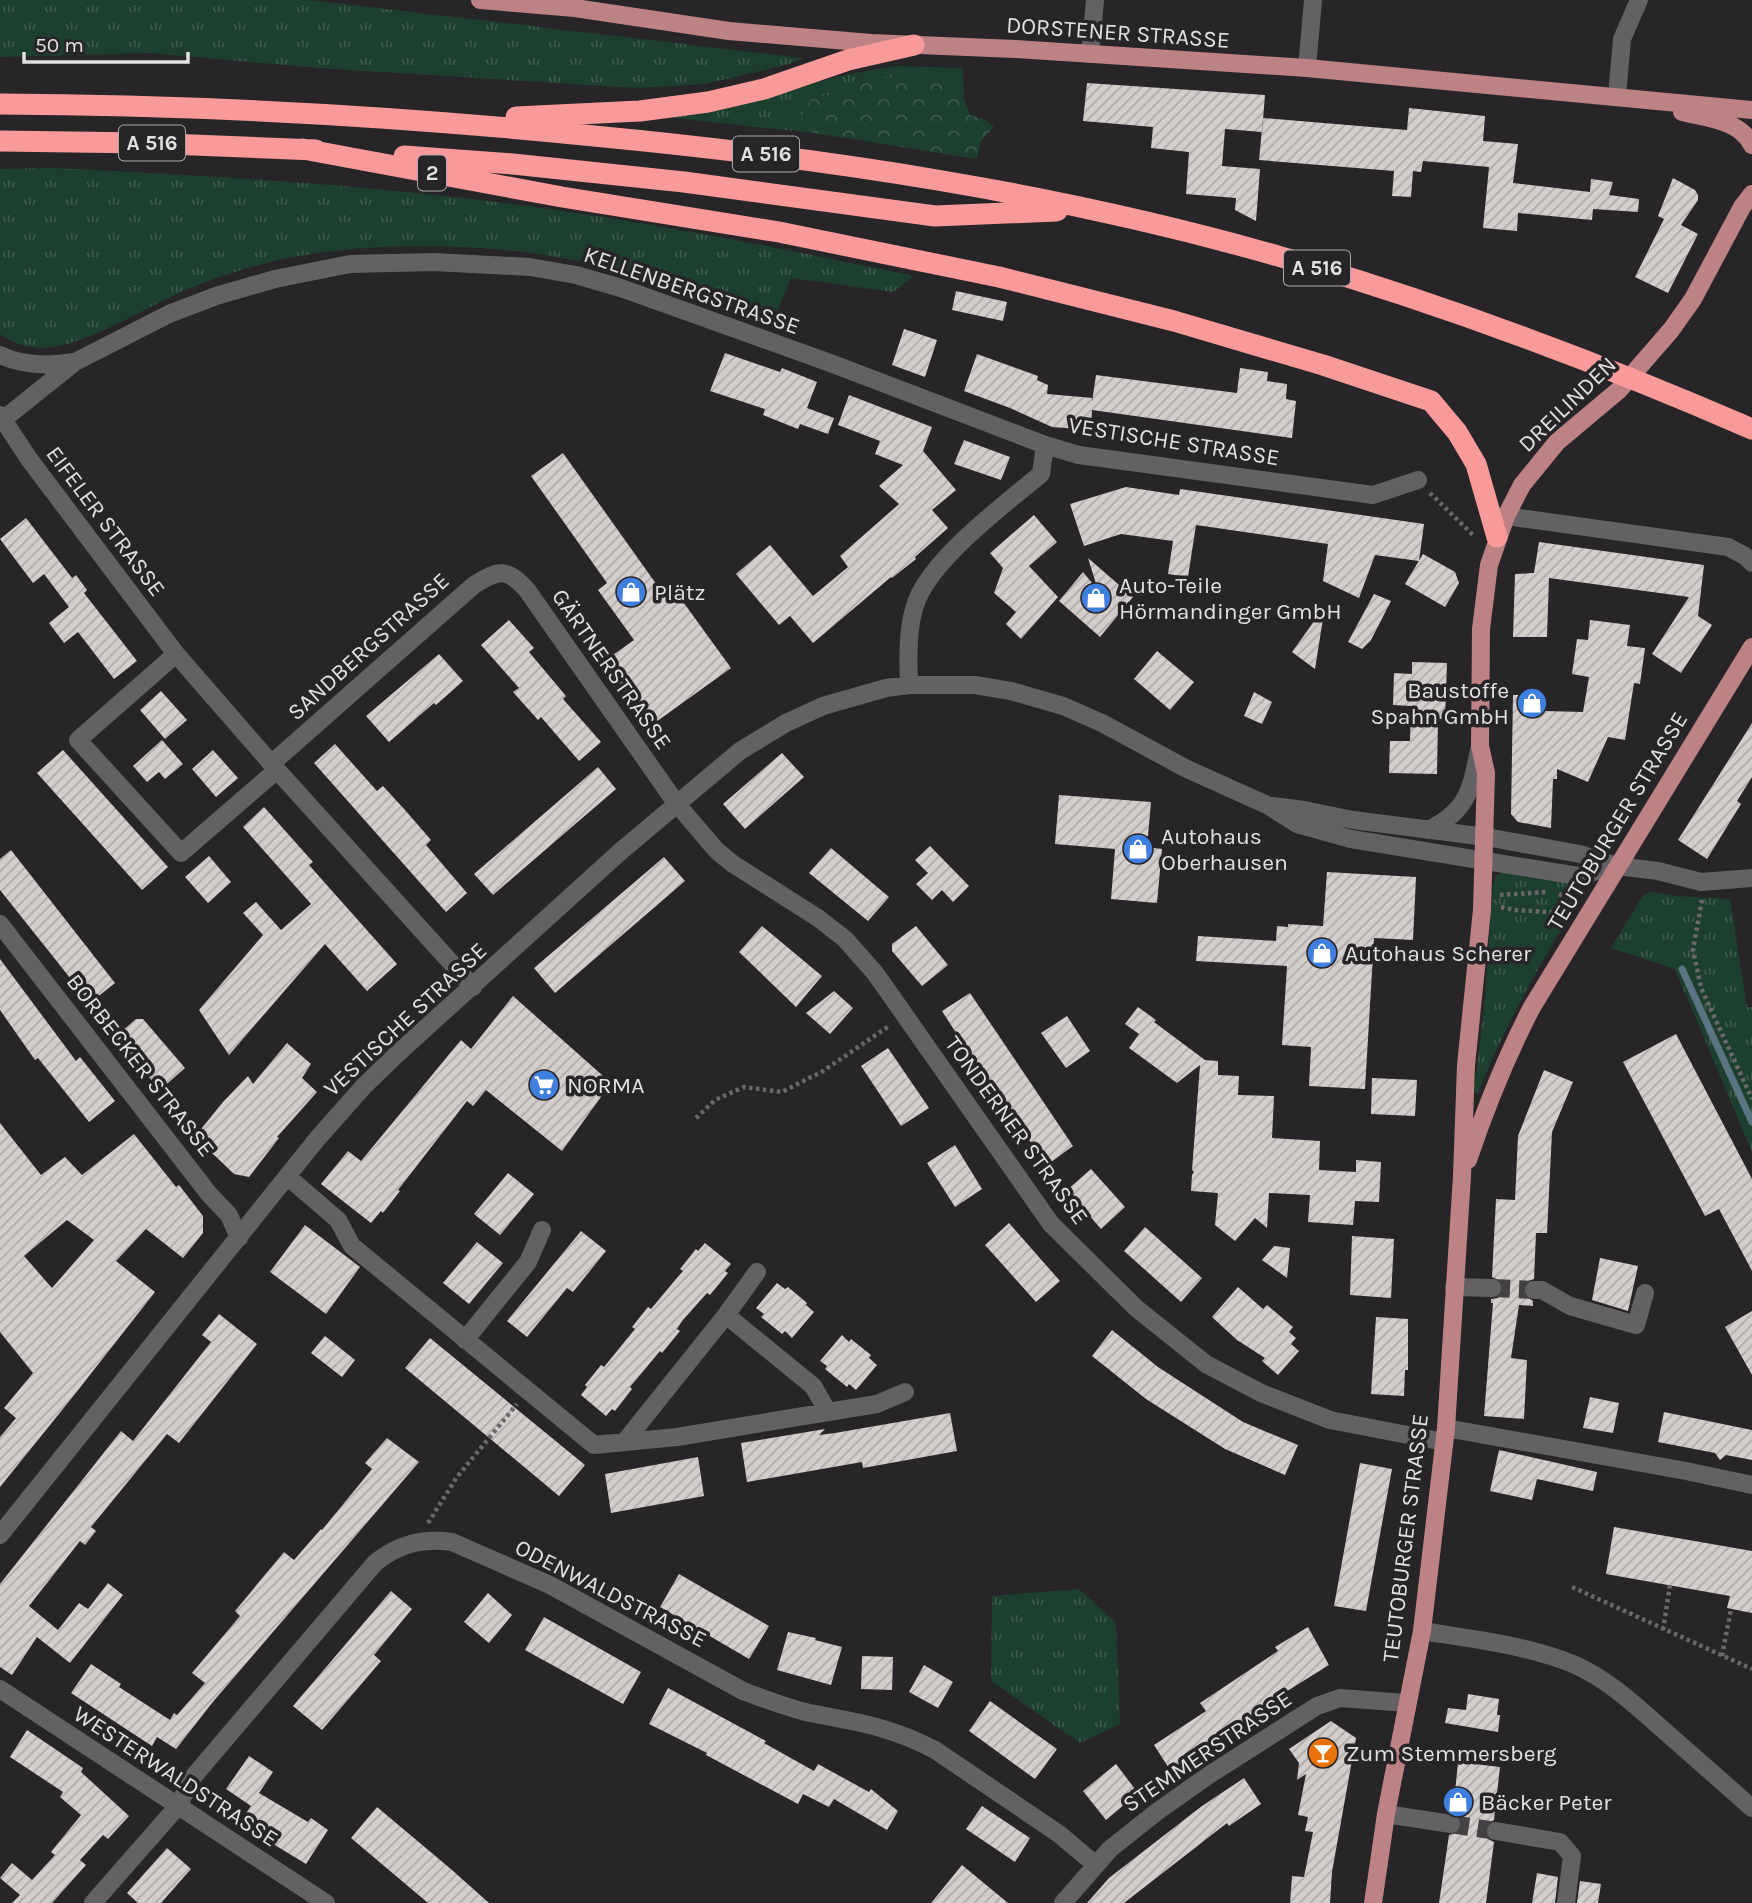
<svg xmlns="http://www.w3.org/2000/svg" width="1752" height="1903" viewBox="0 0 1752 1903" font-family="Karla,sans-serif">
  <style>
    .grass { fill: url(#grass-tufts) }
    .forest { fill: url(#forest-crowns) }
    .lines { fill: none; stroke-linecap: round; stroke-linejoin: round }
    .stream { stroke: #5b7481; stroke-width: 7 }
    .building { fill: url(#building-hatch); fill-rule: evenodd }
    .minor-tunnel { stroke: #444144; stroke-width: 18; stroke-dasharray: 18 9; stroke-linecap: butt }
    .path { stroke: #6a676a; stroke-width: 4.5; stroke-dasharray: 3.5 3.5; stroke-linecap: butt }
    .minor { stroke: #646164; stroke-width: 18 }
    .major { stroke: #bd8384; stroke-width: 18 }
    .highway { stroke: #f99a9a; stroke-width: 21 }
    .labels { text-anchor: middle; stroke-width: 7; stroke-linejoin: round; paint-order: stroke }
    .shield { fill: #282528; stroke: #aaa8aa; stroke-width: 2 }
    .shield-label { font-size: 21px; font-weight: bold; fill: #e1e0e2 }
    .street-label { font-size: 23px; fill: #e1e0e2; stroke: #282528 }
    .poi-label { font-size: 23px; fill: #e1e0e2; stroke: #282528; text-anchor: start }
  </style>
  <defs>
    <pattern id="grass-tufts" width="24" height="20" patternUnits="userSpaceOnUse" patternTransform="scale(1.75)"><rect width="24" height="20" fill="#1d3f2f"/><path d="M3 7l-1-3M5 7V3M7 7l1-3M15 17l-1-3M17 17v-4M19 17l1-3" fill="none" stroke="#3e5a4d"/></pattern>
    <pattern id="forest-crowns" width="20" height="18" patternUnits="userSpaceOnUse" patternTransform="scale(1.75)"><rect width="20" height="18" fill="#1d3f2f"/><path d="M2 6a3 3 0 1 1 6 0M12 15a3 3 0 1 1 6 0" fill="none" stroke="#3e5a4d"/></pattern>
    <pattern id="building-hatch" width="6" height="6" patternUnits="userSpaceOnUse" patternTransform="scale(1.75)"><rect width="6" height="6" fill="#d3cdcb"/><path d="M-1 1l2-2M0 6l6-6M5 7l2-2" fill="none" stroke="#afaaa9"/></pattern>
  </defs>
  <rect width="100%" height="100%" fill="#282528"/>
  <path class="grass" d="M0,0H309L803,58L789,64L705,84L637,88L319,68L150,53L0,57Z
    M894,66L963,68V74L912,75L868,81L847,94L813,97L801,121L814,133L674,118V113L739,103L835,77Z
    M53,168C221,176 388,186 555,210C676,227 795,251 914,276L893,292L791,278L771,326C725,308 680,287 632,274C524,242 375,236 266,263C241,270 214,278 190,288C151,304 84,347 45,348C30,349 12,343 0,334V169Z
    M1503,872L1569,881L1576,886L1579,900C1541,962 1505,1024 1478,1093L1476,1094L1474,1091L1484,1008L1493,884L1496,876Z
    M1650,891L1676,896L1730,899L1747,1007H1752V1152L1675,969L1611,948L1642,897Z
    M1079,1589L1116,1623L1120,1724L1080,1743L991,1681L992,1596Z"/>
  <path class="forest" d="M963,74L964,99L970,115L986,120L994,127L981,141L977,159L814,133L801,121L803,111L813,97L847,94L868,81L912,75Z"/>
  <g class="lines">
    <path class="stream" d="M1682,969L1752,1122"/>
  </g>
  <path class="building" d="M1087,83L1265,95L1262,132L1225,129L1222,166L1260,169L1256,221L1235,210L1236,198L1186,194L1189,152L1151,148L1153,127L1083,121Z
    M1409,108L1485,116L1483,141L1518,144L1513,183L1590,192L1591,179L1613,182L1609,195L1639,199L1638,212L1593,209L1592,220L1518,213L1517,231L1483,228L1489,167L1423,161L1421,172L1413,171L1411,197L1392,196L1394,171L1259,160L1263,118L1407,130Z
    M1673,178L1695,190L1698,195V200L1681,225L1698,234L1668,293L1635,277L1664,219L1658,216Z
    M956,291L1007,302L1003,321L952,310Z
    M904,329L937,340L925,377L892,365Z
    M725,353L780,372L782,368L817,382L807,408L834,418L828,434L800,424L798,429L763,415L765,409L710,391Z
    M977,354L1038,376L1037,380L1048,385L1047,394L1093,398L1092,402L1096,375L1237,393L1240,368L1268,372L1267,381L1287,384L1286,399L1296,401L1292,438L1092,410L1091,430L1052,427L1010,408L964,391Z
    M849,395L932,427L923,451L956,490L932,510L948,528L915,557L916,559L892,578L891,577L813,643L790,616L779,625L736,574L770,545L813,596L848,567L840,556L899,504L879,486L903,465L875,454L880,441L838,425Z
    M964,440L1010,457L1001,480L954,464Z
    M563,453L664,595L673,588L731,668L649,727L603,662L634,640L598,590L607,583L531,476Z
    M1126,487L1179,495L1180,489L1424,524L1419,561L1375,555L1359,598L1323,581L1328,544L1196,525L1188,577L1168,574L1173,541L1121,534L1084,546L1070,504Z
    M1034,515L1057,542L1029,566L1058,597L1021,639L1006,624L1016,612L994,593L1003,568L990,553Z
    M26,518L72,578L76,575L87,590L84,593L137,661L114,679L78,632L64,643L49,623L69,607L44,574L33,583L0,539Z
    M1539,542L1704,565L1698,616L1712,625L1681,673L1652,654L1689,597L1549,578L1547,637H1513L1515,574L1534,573Z
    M1423,554L1455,572L1459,583L1445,607L1405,584Z
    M1088,558L1133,597L1100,637L1059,601L1083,572L1098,590Z
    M1374,594L1391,601L1371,640L1362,649L1348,642Z
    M1325,606L1315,669L1292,652Z
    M509,620L534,648L529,652L566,696L563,699L601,742L579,761L541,717L538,720L513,692L519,688L481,645Z
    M1590,620L1630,625L1627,646L1645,648L1640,684L1634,683L1625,740L1608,737L1588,782L1557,769V779H1553L1551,828L1518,822L1511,814L1513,695H1546V711L1583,712L1589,677L1572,674L1577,639L1588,640Z
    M1157,651L1194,682L1170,710L1134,679Z
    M439,654L463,681L436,705L434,703L389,742L366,716Z
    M1412,662L1447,663L1445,719H1438L1437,774L1389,773L1390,741H1410L1411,706L1393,705L1394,673L1412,674Z
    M161,691L187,720L165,739L140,710Z
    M1254,692L1272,702L1262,724L1244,716Z
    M1752,723V777L1737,801L1741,804L1707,859L1678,840Z
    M162,740L183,764L165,779L159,772L147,782L133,766Z
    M335,744L377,791L383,786L405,810L431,840L426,845L467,893L446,912L314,763Z
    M63,750L168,867L142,890L37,773Z
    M213,750L238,778L216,797L192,769Z
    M782,753L804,777L745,829L723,804Z
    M598,767L616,789L493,895L474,874Z
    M1059,795L1151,802L1147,847L1162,849L1157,903L1111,899L1115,849L1055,844Z
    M264,807L313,862L309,865L397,964L367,991L325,944L229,1055L199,1010L263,935L243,913L256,902L281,930L311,904L243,827Z
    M930,846L969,886L953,902L942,890L932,900L916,884L928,873L915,860Z
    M831,848L889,897L868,921L809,873Z
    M11,850L115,983L90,1003L0,890V859Z
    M209,856L231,882L208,903L185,877Z
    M664,857L685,881L555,993L534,968Z
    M1327,872L1416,877L1413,940L1374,938L1365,1089L1309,1086L1311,1047L1282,1045L1287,966L1196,961L1198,936L1276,941L1277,926L1288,927V924L1323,926Z
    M762,926L822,976L796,1007L739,952Z
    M916,926L948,965L922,986L892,951V944Z
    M0,959L76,1061L80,1057L115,1101L89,1122L38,1058L35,1060L0,1010Z
    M834,991L853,1008L830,1034L806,1013Z
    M970,993L1073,1146L1047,1165L987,1081L942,1011Z
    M513,996L611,1083L562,1151L486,1090L473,1106L467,1101L398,1190L400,1191L383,1213L381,1211L371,1223L321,1184L348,1151L361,1161L461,1040L471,1049Z
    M1138,1007L1156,1020L1154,1022L1205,1060L1218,1061V1075L1239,1076L1238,1095L1274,1096L1272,1138L1320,1141L1319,1170L1356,1172V1160L1381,1162L1379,1202L1355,1201L1353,1225L1308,1222L1310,1195L1269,1193L1267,1228L1255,1218L1235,1241L1215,1225L1218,1193L1191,1191L1192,1175L1194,1172L1192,1170L1200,1065L1177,1083L1129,1048L1139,1034L1125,1024Z
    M1067,1016L1090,1051L1066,1068L1041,1033Z
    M136,1019H143L185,1068L160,1090L115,1037Z
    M1676,1034L1752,1179V1271L1719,1209L1705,1216L1623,1062Z
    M287,1043L311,1064L302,1078L317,1092L277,1137L279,1138L249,1177L234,1174L212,1153L216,1149L197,1134L223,1102L248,1076L253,1084Z
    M888,1048L929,1108L901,1126L861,1066Z
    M1544,1070L1573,1082L1552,1132L1547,1233H1536L1534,1279L1528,1281L1523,1289L1525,1296L1533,1301V1306L1519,1305L1511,1358L1527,1360L1524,1419L1484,1416L1493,1303H1491V1299L1498,1298L1503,1289L1502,1282L1492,1277L1496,1199L1515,1200L1518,1136Z
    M1372,1078L1417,1080L1415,1116L1371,1114Z
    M0,1123L41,1175L65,1157L82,1175L134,1134L176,1187L179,1185L203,1216V1233L183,1258L146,1229L116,1261L155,1292L71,1399L0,1487V1437L16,1418L4,1408L33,1373L0,1332ZM67,1220L94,1240L52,1288L24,1256Z
    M955,1145L982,1189L955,1207L927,1163Z
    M1091,1169L1125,1207L1101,1229L1067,1190Z
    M508,1173L534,1194L500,1235L474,1214Z
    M1009,1223L1060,1281L1036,1302L985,1245Z
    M305,1225L360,1267L326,1314L270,1272Z
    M1145,1227L1202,1278L1181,1302L1124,1251Z
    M581,1231L606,1251L573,1292L567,1288L527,1337L507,1321Z
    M1352,1236L1394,1239L1391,1298L1350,1295Z
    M477,1242L503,1263L469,1304L443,1283Z
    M705,1243L731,1264L725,1271L728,1273L710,1295L707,1293L682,1321L677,1329L680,1331L662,1353L660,1351L630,1387L632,1389L615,1411L612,1409L606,1416L581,1395L587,1387L585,1385L601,1365L604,1367L635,1329L632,1327L648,1307L651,1309L676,1279L683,1271L680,1269L696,1249L698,1251Z
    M1274,1246L1290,1248L1287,1278L1262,1260Z
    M1600,1258L1638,1266L1628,1311L1592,1300Z
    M777,1283L785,1289L788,1287L807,1303L806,1305L814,1312L792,1338L785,1331L782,1334L761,1317L764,1314L756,1308Z
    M1238,1287L1263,1309L1267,1305L1293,1327L1289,1332L1296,1338L1291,1344L1299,1351L1278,1375L1262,1361L1265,1358L1237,1340L1212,1317Z
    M1752,1311V1375L1725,1327Z
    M219,1314L257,1344L179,1443L167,1434L91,1527L96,1531L85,1545L80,1541L29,1606L58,1630L79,1603L88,1609L108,1583L123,1595L70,1663L37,1637L12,1675L0,1667V1584L121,1431L133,1441L211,1342L202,1335Z
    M1376,1317L1408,1319V1370H1405L1404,1396L1371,1394Z
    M1112,1330L1158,1367L1243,1422L1298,1445L1285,1475L1225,1449L1146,1399L1092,1356Z
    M842,1335L849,1342L851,1339L871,1355L869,1358L877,1365L856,1390L849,1384L847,1387L825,1369L827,1366L820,1361Z
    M325,1336L355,1360L342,1377L311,1353Z
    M430,1338L585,1465L559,1496L405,1368Z
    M1590,1397L1619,1403L1613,1433L1583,1428Z
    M1664,1412L1752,1430V1460L1726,1455L1720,1460L1715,1453L1658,1442Z
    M950,1413L957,1451L863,1468L862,1462L747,1482L741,1443L825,1429L819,1435L835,1433Z
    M387,1438L419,1462L212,1703L176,1749L157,1737L152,1746L71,1693L91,1664L121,1684L119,1687L170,1720L174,1713L177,1715L205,1683L192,1673L240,1616L235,1611L284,1552L294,1560L321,1529L322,1530L372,1469L365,1463Z
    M1499,1450L1597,1472L1593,1491L1537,1479L1532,1500L1490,1491Z
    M698,1457L704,1496L611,1513L605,1474Z
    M1360,1463L1392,1469L1366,1611L1334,1606Z
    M1614,1527L1752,1551V1613L1727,1608L1730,1596L1606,1574Z
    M679,1574L769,1626L749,1659L660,1607Z
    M391,1591L412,1609L374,1655L381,1661L322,1730L293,1706Z
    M488,1593L512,1615L489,1643L464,1622Z
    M544,1617L641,1672L623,1704L525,1650Z
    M1308,1627L1329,1665L1284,1693L1286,1697L1172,1773L1154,1745L1206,1711L1200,1703L1278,1651L1275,1647Z
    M788,1632L816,1638L815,1640L842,1647L831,1685L777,1670Z
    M862,1656L893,1657L892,1690L861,1689Z
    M924,1665L953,1682L938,1708L909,1692Z
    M668,1688L766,1741L764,1743L814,1771L818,1764L869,1792L871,1789L898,1811L887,1830L834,1799L829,1807L803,1794L798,1804L706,1755L707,1753L649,1724Z
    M1468,1694L1499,1699L1497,1715H1500L1498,1732L1445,1723L1448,1708L1466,1710Z
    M990,1701L1057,1749L1035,1779L969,1731Z
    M1331,1721L1356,1738L1332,1872L1330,1903H1290L1292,1876L1304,1877L1313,1832L1305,1831L1308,1817L1298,1815L1306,1774L1297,1780L1299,1763L1289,1749Z
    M27,1730L83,1768L81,1772L129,1816L108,1839L103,1835L80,1860L86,1865L52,1903H12L20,1895L0,1878L12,1863L32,1880L55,1855L51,1852L81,1815L60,1797L63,1792L10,1757Z
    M249,1756L273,1772L259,1793L308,1822L311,1818L328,1830L306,1864L239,1823L251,1806L226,1789Z
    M1458,1762L1500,1767L1494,1820L1488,1823L1485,1830L1488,1839L1494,1842L1486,1903H1439L1449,1835L1459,1832L1462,1825L1459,1816L1453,1813Z
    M1116,1764L1138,1793L1106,1820L1083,1791Z
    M1244,1778L1261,1804L1229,1826L1227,1823L1124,1903H1087L1109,1878L1202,1806Z
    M982,1806L1030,1838L1015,1862L966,1829Z
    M377,1807L452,1870L489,1903H428L351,1838Z
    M167,1848L191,1869L161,1903H138L127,1893Z
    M962,1865L1008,1903H931Z
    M1537,1873L1558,1877L1555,1903H1532Z
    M1580,1881L1601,1884L1598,1903H1577Z"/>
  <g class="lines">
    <path class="minor-tunnel" d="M1492,1288L1534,1290
      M1451,1824L1496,1831"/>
    <path class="path" d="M1430,493L1474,536
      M1559,894L1568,898L1573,906
      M1500,895L1547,892
      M1702,900L1693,950L1701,988L1752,1099
      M1501,907L1515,910L1565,913L1569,911
      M696,1118L715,1100L744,1087L782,1092L823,1071L889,1026
      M428,1523L457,1477L517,1404
      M1572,1587L1752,1669
      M1663,1630L1670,1585
      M1722,1656L1731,1609"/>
    <path class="minor" d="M1090,54L1095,0
      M1307,68L1313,0
      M1617,96L1622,39L1639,0
      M0,355C23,366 50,366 75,362
      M0,415L29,459L176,654L277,770L473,987
      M0,422L75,362L169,314L216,296L275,279L350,264L434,262L530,267L576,275L621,288L833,364L1045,445L1079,455L1373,495L1418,480
      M1506,516L1728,547L1745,556L1752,563
      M176,654L78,740L181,853L277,770
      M909,685C908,658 907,625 917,600C934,557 1005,504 1041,474L1045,445
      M271,764L474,585C499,569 507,568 527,590L676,803L717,851L733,864L818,918L845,939L875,973L899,1007L1051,1224L1136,1308L1206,1364L1261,1393L1330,1420L1444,1442
      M1273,806L1304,810L1353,820L1486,837L1580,854L1617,866L1658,871L1701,882L1752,878
      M1428,830C1470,810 1471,787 1480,746
      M0,924L209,1194L229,1215L239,1238
      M288,1177L338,1220L352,1246L594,1445L677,1437L828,1412L813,1386L726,1315L626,1440
      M1454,1287L1492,1288
      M1534,1290H1542L1570,1306L1636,1325L1645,1293
      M726,1315L757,1272
      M465,1340L528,1262L542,1230
      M828,1412L877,1404L905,1392
      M1446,1428L1686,1471L1752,1485
      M0,1535L317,1139L364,1086L397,1054L621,851L740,751L786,723L823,706L886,688L909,685H975L1011,691L1063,706L1102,723L1185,768L1267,805L1297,824L1351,839L1578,876L1617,866
      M1422,1631C1472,1639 1526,1645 1573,1664C1610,1680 1638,1708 1668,1734C1696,1759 1724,1783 1752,1808
      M0,1689L326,1903
      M1386,1814L1451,1824
      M1496,1831L1560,1842L1572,1856L1566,1903
      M93,1903L178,1806L193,1777L375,1563C398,1544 422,1538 452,1542L550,1585L743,1691C765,1699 787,1708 810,1713C857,1722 892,1727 935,1750L1059,1834L1096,1865
      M1063,1903L1110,1849L1158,1811L1209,1775L1317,1706L1340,1698L1407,1703"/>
    <path class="major" d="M480,0L575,8L729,31L871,43L1015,49L1307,68L1752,110
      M1682,112C1706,118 1740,120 1752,145
      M1468,1160C1486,1107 1506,1057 1532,1007L1752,647
      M1373,1903L1386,1814L1422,1631L1446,1428L1462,1176L1466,1065L1482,910L1486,773L1480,746L1481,629L1489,565L1506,516L1522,485L1557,442L1619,390L1671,330L1693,299L1742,207L1752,194"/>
    <path class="highway" d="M0,104C199,105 396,116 594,136C825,158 1054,192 1278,256C1439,303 1598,362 1752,429
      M516,117L640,111L708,102L764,89L848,60L914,45
      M0,141L144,143L316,150
      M303,149L562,197L779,232L999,277L1174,321L1323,365L1431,401L1457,432L1476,464L1497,537
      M404,156L513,164L684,182L935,216L1057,211"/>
  </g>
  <defs>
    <g id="shop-disc" transform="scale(1.575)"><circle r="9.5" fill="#3f7fe0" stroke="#282528"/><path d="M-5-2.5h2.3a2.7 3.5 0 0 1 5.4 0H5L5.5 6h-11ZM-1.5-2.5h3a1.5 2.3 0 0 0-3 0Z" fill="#fff"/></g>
    <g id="supermarket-disc" transform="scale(1.575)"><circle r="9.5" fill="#3f7fe0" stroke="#282528"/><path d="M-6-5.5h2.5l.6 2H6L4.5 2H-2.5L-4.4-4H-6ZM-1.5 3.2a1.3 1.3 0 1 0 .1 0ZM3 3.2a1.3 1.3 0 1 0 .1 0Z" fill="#fff"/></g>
    <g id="bar-disc" transform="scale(1.575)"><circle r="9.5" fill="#e8710a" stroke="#282528"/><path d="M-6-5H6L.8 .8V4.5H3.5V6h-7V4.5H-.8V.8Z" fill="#fff"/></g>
  </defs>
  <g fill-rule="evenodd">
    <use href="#shop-disc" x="631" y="592"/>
    <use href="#shop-disc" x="1096" y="598"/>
    <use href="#shop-disc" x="1532" y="703"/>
    <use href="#shop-disc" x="1138" y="849"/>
    <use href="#shop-disc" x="1322" y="953"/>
    <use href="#supermarket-disc" x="544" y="1085"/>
    <use href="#bar-disc" x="1323" y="1753"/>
    <use href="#shop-disc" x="1458" y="1802"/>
  </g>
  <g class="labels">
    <g class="shield">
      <rect x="119" y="125.5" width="66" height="35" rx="5"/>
      <rect x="733" y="136.5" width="66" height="35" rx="5"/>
      <rect x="418" y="155.5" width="28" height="35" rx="5"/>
      <rect x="1284" y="250.5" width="66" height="35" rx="5"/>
    </g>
    <g class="shield-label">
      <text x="152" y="150">A 516</text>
      <text x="766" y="161">A 516</text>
      <text x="432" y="180">2</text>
      <text x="1317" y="275">A 516</text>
    </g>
    <g class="street-label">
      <text transform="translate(1118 32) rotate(4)" y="8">DORSTENER STRASSE</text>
      <text transform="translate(692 290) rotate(19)" y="8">KELLENBERGSTRASSE</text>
      <text transform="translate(1567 404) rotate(-44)" y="8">DREILINDEN</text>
      <text transform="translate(1174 441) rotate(9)" y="8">VESTISCHE STRASSE</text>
      <text transform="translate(106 521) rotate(53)" y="8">EIFELER STRASSE</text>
      <text transform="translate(368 646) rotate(-42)" y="8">SANDBERGSTRASSE</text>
      <text transform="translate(612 669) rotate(55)" y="8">GÄRTNERSTRASSE</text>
      <text transform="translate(1617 821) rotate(-59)" y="8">TEUTOBURGER STRASSE</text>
      <text transform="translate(405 1019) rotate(-43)" y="8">VESTISCHE STRASSE</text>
      <text transform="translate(141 1065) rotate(52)" y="8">BORBECKER STRASSE</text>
      <text transform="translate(1017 1130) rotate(54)" y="8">TONDERNER STRASSE</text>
      <text transform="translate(1405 1538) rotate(-83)" y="8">TEUTOBURGER STRASSE</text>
      <text transform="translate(611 1593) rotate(27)" y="8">ODENWALDSTRASSE</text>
      <text transform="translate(1207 1751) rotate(-34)" y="8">STEMMERSTRASSE</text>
      <text transform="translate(176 1776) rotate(33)" y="8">WESTERWALDSTRASSE</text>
    </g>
    <g class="poi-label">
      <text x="1119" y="593">Auto-Teile<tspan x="1119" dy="26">Hörmandinger GmbH</tspan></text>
      <text x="654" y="600">Plätz</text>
      <text x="1509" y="698" text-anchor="end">Baustoffe<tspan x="1509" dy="26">Spahn GmbH</tspan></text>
      <text x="1161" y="844">Autohaus<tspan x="1161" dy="26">Oberhausen</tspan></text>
      <text x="1345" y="961">Autohaus Scherer</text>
      <text x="567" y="1093">NORMA</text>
      <text x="1346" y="1761">Zum Stemmersberg</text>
      <text x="1481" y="1810">Bäcker Peter</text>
    </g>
  </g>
  <path d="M24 52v10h164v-10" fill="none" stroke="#e1e0e2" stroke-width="3.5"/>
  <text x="35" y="52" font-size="21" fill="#e1e0e2" stroke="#282528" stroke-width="5" paint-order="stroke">50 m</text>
</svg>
